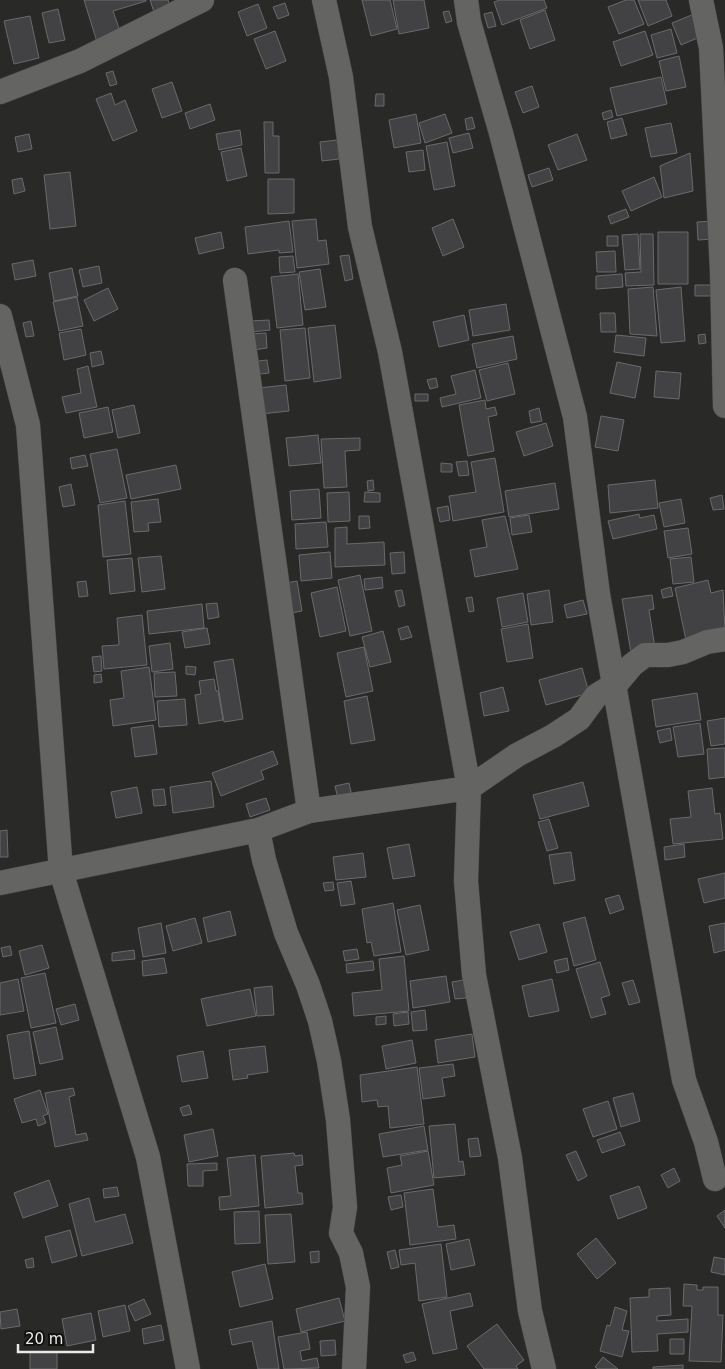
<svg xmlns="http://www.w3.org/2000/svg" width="725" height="1369" viewBox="0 0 725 1369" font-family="'DejaVu Sans',sans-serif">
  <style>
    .building { fill: #424244; stroke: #6a696c }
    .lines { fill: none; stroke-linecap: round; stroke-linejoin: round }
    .street-casing { stroke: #454644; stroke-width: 25 }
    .street { stroke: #646562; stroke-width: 24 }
  </style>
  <rect width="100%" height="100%" fill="#292a27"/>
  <path class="building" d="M84,0H146V1L113,11L121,34L97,42Z
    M150,0H168L172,12L156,18Z
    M362,0H390L397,29L371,36Z
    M393,0H424L429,28L399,34Z
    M500,0H544L547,8L502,25L494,2Z
    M626,0H634L644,24L619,34L608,7Z
    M638,0H666L672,16L648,26Z
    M285,3L289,15L278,19L273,7Z
    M258,4L267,28L247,36L238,12Z
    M58,9L65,40L49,43L42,13Z
    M545,10L555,40L530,49L520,20Z
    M449,11L452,21L446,23L443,12Z
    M492,12L496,26L488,28L484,14Z
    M699,12L707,34L681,45L672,23Z
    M30,16L39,58L14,64L4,21Z
    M671,29L677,53L657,58L651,35Z
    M275,31L286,61L266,69L254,39Z
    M645,31L653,55L621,66L613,42Z
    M679,56L686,87L666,91L659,61Z
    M113,71L117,84L110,86L106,73Z
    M661,77L667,104L617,116L610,88Z
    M172,82L182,111L162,118L152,89Z
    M532,86L539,107L523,113L515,92Z
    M111,93L115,105L125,100L137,131L113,141L96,99Z
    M376,94H384V106H375Z
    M210,104L215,120L190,129L185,113Z
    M611,110L613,117L604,120L602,113Z
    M416,114L421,143L394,148L389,120Z
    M445,114L452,133L425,143L419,123Z
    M472,117L475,128L467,130L465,119Z
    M622,118L627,135L611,139L607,122Z
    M264,122H273V136H279V173H265Z
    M671,123L677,153L651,157L645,128Z
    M240,130L242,145L219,150L216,134Z
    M469,133L473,148L453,153L449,138Z
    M29,134L32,149L18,152L15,137Z
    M577,134L587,160L558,170L548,145Z
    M337,140L339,159L322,161L320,142Z
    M447,142L455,186L434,190L426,146Z
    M241,148L247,176L227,181L221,152Z
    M423,150L425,170L409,172L406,152Z
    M690,153L693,191L664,198L660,166Z
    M549,168L553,180L532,187L528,175Z
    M70,172L76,226L50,229L44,175Z
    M654,177L662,197L631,211L622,191Z
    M22,178L25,191L14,194L12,180Z
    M268,179H294V213L268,214Z
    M626,209L629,217L611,224L608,216Z
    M316,219L318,241L326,240L329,264L297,268L292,221Z
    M453,219L464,247L443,256L432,228Z
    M289,221L293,252L279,253V250L248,254L245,227Z
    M713,221L714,239L698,240L697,222Z
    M221,232L224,248L199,254L195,238Z
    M658,232H688V284H658Z
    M638,234L640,269L625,270L622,235Z
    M640,234H653L654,285L626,286L625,273L641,272Z
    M607,236H618V246H607Z
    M615,251L616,272H597L596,252Z
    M349,255L353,279L345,281L340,256Z
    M293,256L295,272L280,273L279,257Z
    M33,260L36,276L15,280L12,264Z
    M99,266L102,283L83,287L79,270Z
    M72,268L78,296L54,301L49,273Z
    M320,269L326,307L305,310L299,272Z
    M298,274L303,325L277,328L271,277Z
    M622,274L623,287L596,289V276Z
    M695,285H713V296H695Z
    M653,287L657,336L630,334L628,289Z
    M681,287L685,341L661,343L656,290Z
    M108,288L118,309L94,321L84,300Z
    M77,297L83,326L59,331L53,302Z
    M506,304L510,330L473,336L469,310Z
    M600,313H615L616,332H601Z
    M464,315L469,340L439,347L433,322Z
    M269,320L270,330L251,332V321Z
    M31,321L34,336L26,337L23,323Z
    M335,325L341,378L314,382L308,328Z
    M305,328L310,378L285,381L280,330Z
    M81,329L86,355L64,360L59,333Z
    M266,333L267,348L253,350L251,334Z
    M705,334L706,343L699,344L698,335Z
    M616,335L646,338L644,356L614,352Z
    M513,336L517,359L477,368L472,344Z
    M101,351L104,364L92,367L90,353Z
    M267,360L269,373L251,375L250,362Z
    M617,362L641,367L635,398L610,393Z
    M508,363L515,394L487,401L479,370Z
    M88,366L97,407L66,413L62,397L81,393L77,369Z
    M475,370L481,398L442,407L440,398L456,394L451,376Z
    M656,371L681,373L679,399L654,397Z
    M436,378L438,387L430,389L427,380Z
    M286,385L289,411L261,414L258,388Z
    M415,394H428V401H415Z
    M485,400L486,409L495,407L497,415L488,417L494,451L468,456L459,405Z
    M134,405L140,433L118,438L112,410Z
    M108,407L113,432L84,438L79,413Z
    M539,408L542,421L531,423L529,411Z
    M601,416L624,420L618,451L595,447Z
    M546,423L553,446L524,456L516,432Z
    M318,435L321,463L289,466L286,438Z
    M360,438V450L345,451L347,487L324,488L321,439Z
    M117,449L127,498L100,503L90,454Z
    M85,455L88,466L72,469L70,458Z
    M495,458L504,512L453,521L449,496L476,492L471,462Z
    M467,461L469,475L459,476L456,462Z
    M441,463L452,464V472H441Z
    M176,465L181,489L131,499L126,475Z
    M373,480L374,490L368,491L367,481Z
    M655,480L658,508L610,513L608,485Z
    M555,483L559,509L509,517L505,491Z
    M71,484L75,505L63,507L59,487Z
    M319,489L321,518L292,520L290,491Z
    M349,492L350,521L328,522L327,493Z
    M365,492L380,493V502H364Z
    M722,495L724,509L713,510L710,498Z
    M158,499L161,522L148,523L149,531L134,532L131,502Z
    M681,499L685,523L664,527L659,503Z
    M125,501L131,554L103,557L98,505Z
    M448,506L450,520L440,522L437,508Z
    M639,514L640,518L654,515L657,529L613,539L608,521Z
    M529,515L532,532L512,535L510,518Z
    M359,516H369L370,528L359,529Z
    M505,516L518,569L475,577L470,550L487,547L482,520Z
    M326,522L328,547L296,549L295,524Z
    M347,527V544L384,542L385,565L335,567V528Z
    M688,528L692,554L668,558L664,531Z
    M330,552L332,578L301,581L299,555Z
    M404,552L405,573L392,574L390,553Z
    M161,556L165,589L142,592L138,558Z
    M691,557L694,582L673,584L670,559Z
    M132,558L135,591L110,594L107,560Z
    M360,575L372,631L350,636L338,580Z
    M382,577L383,588L365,590L364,579Z
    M708,580L711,593L723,590L725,631L686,640L675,588Z
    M86,581L88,596L79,597L77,582Z
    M297,581L302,611L291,613L286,583Z
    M337,587L346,631L320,637L311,593Z
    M671,587L673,596L663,598L661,590Z
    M402,590L405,605L399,607L395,591Z
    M549,590L553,622L531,625L527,594Z
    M523,593L528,622L502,627L497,598Z
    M652,595L654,609L649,610L655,648L631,653L622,599Z
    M472,597L474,611L469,612L466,598Z
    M583,600L587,614L567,618L564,605Z
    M217,603L219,617L208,619L206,604Z
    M202,604L204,628L149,634L147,611Z
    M142,615L147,665L104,669L102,646L119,645L117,618Z
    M528,624L533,658L507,662L501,629Z
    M408,626L412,637L401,640L398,629Z
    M207,628L210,644L185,648L182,632Z
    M383,631L391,662L370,667L362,637Z
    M170,643L173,669L152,672L149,646Z
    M364,647L373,691L346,697L337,653Z
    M101,656L102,671L94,672L92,657Z
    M233,659L243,719L224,722L214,662Z
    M186,666L196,667L195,675L186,674Z
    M149,667L156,720L113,726L110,700L124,698L121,671Z
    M582,668L589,693L546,705L539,680Z
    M175,672L177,696L155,697L154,673Z
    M101,674L102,682L94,683V675Z
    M214,679L216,691H218L223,720L199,724L195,695L201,694L199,681Z
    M503,687L509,711L484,716L480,693Z
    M697,693L701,720L656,727L652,700Z
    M367,696L375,740L351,744L344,701Z
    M185,699L187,725L159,727L157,701Z
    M725,718V744L711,746L707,721Z
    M700,723L704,754L678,757L673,727Z
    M153,725L157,754L135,757L131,728Z
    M670,728L672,740L660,743L657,731Z
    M725,748V777L709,779L707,749Z
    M273,751L278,764L261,771L264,779L221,796L212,773Z
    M211,781L214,807L173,813L170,787Z
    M583,782L589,806L540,819L533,795Z
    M349,783L354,805L340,808L335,786Z
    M137,787L142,813L116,818L111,792Z
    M712,788L715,814L720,813L723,839L673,844L670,819L691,817L688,791Z
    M164,789L166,805L154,806L152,790Z
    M266,798L270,810L250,817L246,804Z
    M549,819L558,848L547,851L538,822Z
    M7,830L8,857H0V831Z
    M409,844L415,876L393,879L387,848Z
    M684,844L685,857L665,860L664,847Z
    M571,852L575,880L554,884L549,855Z
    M363,853L366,877L336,880L333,857Z
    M725,873V898L704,903L698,879Z
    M351,881L355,904L341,906L337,883Z
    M333,882L334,890L325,891L323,883Z
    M619,895L624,909L610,914L605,899Z
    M393,903L401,952L374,956L371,942L367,943L362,909Z
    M420,905L429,950L406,955L397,910Z
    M230,911L236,935L208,942L203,918Z
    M585,917L596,960L574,966L563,923Z
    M195,918L202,943L173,951L166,926Z
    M161,923L166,953L143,957L138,928Z
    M725,923V950L714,953L709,926Z
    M539,924L547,952L519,960L510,932Z
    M42,945L49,968L25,975L19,951Z
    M10,946L12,955L3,957L1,948Z
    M357,949L359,959L345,961L343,951Z
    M134,950L135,959L112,961V953Z
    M404,956L409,1011L354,1016L352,993L382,990L379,959Z
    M164,958L167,973L143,976L142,961Z
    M567,958L569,970L557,973L554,961Z
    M373,961L374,970L347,973L346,964Z
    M600,962L610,995L601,998L606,1014L591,1018L576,969Z
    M45,973L56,1023L31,1028L21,978Z
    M446,976L450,1002L413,1008L410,981Z
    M18,979L24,1011L0,1015V983Z
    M552,979L559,1011L529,1017L522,986Z
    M464,980L466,998L455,999L452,982Z
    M633,980L640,1002L629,1005L622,983Z
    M272,986L274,1015L257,1016L254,988Z
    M250,989L256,1016L207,1026L201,999Z
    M75,1004L79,1020L61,1025L56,1009Z
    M425,1010L427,1030L413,1031L411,1012Z
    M408,1012L409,1024L394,1026L393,1014Z
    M386,1016V1024L376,1025V1017Z
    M56,1027L63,1059L40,1064L33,1032Z
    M29,1031L36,1075L14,1079L7,1035Z
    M472,1034L475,1057L438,1063L435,1040Z
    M412,1040L416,1063L386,1069L382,1046Z
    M265,1046L268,1072L247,1075L248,1078L233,1080L229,1050Z
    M203,1051L208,1078L182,1082L177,1056Z
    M453,1064L455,1076L442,1078L445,1096L423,1099L419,1068Z
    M417,1067L424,1124L390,1128L388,1106L378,1107L377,1100L362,1102L360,1075Z
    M73,1088L75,1095L69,1097L76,1135L86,1133L88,1140L55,1147L45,1093Z
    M40,1090L48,1114L43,1116L46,1123L38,1126L36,1119L22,1123L14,1099Z
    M633,1093L640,1121L621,1127L613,1098Z
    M608,1101L617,1129L593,1137L583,1109Z
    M189,1105L192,1114L183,1116L180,1108Z
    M455,1124L459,1162L463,1161L465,1175L434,1178L429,1126Z
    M424,1126L428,1150L383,1157L379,1134Z
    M213,1129L218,1156L189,1162L184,1135Z
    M620,1132L625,1145L602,1153L597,1140Z
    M478,1138L481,1156L470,1157L468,1139Z
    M428,1151L434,1185L391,1193L387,1168L402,1165L400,1156Z
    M576,1151L587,1176L578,1181L566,1155Z
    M294,1153L295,1156L302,1155L303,1165L295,1166L298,1193H302L303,1204L265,1208L261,1156Z
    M255,1155L259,1206L220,1210L219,1197L231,1196L227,1158Z
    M217,1163V1170L203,1171V1186H188L187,1164Z
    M674,1168L680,1181L668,1188L661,1175Z
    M49,1180L58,1206L23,1218L14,1193Z
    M639,1186L647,1208L618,1219L610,1196Z
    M117,1187L119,1196L104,1198L103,1189Z
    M433,1189L438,1227L454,1225L456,1239L410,1245L404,1193Z
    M401,1195L403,1207L391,1210L388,1197Z
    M89,1198L95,1222L125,1214L133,1243L82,1256L69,1204Z
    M725,1210V1228L717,1216Z
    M259,1211L260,1243L235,1244L234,1212Z
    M291,1214L295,1262L268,1264L265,1215Z
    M70,1230L77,1256L52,1263L45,1237Z
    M596,1238L616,1263L597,1279L577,1254Z
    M469,1239L475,1265L451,1270L446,1244Z
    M441,1244L447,1297L419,1301L415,1263L401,1265L399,1250Z
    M395,1250L399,1267L391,1269L387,1252Z
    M319,1251V1262L311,1263L310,1252Z
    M714,1257L725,1259V1275L711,1272Z
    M33,1258L34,1267L27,1268L25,1260Z
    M265,1264L273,1299L240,1307L232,1272Z
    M684,1284L697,1285V1290H703V1287H718V1315H723L721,1362L689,1361L692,1306H683Z
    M670,1288L671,1315L657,1316V1321L688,1319V1332L657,1334L658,1351L632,1352L630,1298L649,1297V1289Z
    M470,1293L473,1306L450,1311L457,1349L433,1354L422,1304Z
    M339,1298L345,1321L301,1332L296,1309Z
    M144,1299L151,1314L135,1321L128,1306Z
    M125,1305L130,1331L103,1337L98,1311Z
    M615,1307L627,1311L622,1330L629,1331L622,1357L600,1351L607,1325L610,1326Z
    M17,1309L20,1326L1,1329L0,1312Z
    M91,1313L96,1340L67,1346L62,1319Z
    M272,1321L279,1369H258L252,1341L232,1345L229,1330Z
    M497,1324L524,1360L516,1366L518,1369H484L467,1346Z
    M161,1325L164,1340L144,1344L142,1329Z
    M307,1332L310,1349L300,1351L302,1361L317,1358L319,1368L284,1369L278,1337Z
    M670,1339H684V1354H670Z
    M335,1340L336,1355L321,1356L320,1341Z
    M30,1352H57V1369H30Z
    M413,1352L416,1360L406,1363L403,1355Z
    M603,1357L618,1369H598L595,1367Z
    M683,1365V1369H653V1367Z"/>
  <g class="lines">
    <g class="street-casing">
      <path id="street" d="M324,0L341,77L360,227L390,352L469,788L466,881L474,975L510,1158L530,1311L544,1369
        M466,0L469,22L501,133L575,417L598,594L684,1080L706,1142L715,1179
        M701,0L711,48L722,272L725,406
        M0,92L80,61L202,0
        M235,280L309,811
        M0,316L28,425L61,871L148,1157L188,1369
        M258,830L264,860L286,933L308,985L320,1021L329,1061L338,1120L345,1207L341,1233L351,1253L358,1287L354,1369
        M0,883L258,830L309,811L469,788L517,755L553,736L579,719L596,696L617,683L632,665L645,655H668L683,652L707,642L725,639"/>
    </g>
    <use href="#street" class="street"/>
  </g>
  <path d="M18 1344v8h75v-8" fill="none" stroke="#e9e9e8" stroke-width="2.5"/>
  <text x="25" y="1344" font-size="15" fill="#e9e9e8" stroke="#121211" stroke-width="4" paint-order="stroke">20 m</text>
</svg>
